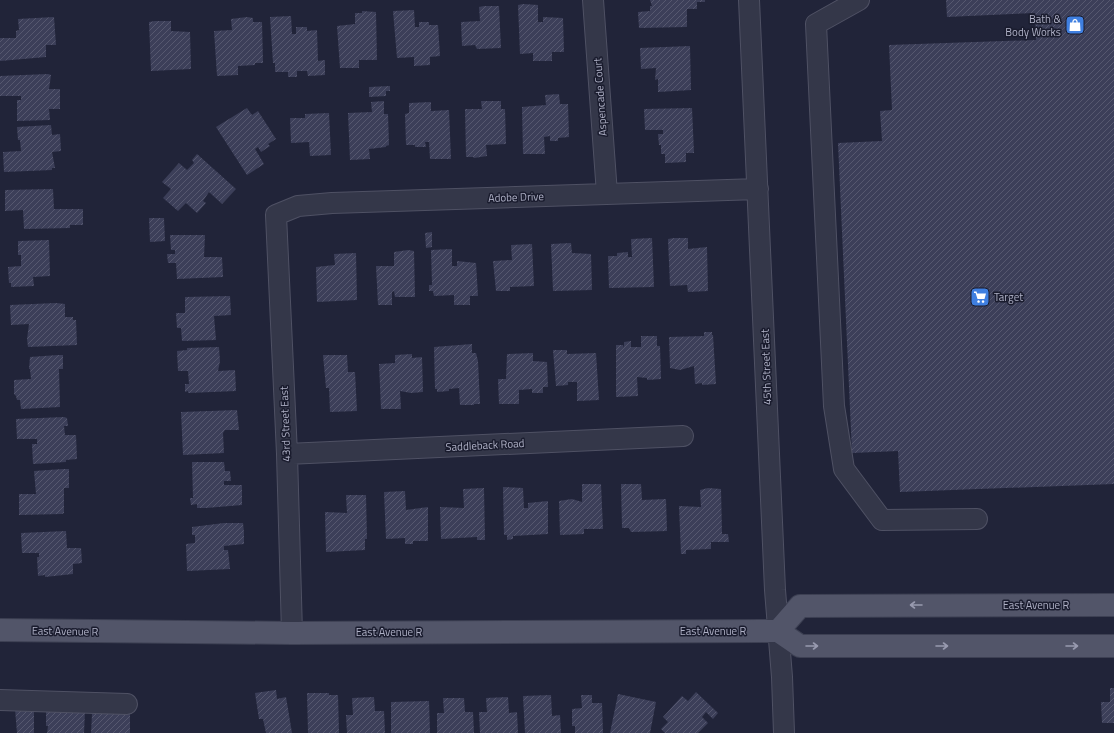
<svg xmlns="http://www.w3.org/2000/svg" width="1114" height="733" viewBox="0 0 1114 733" font-family="'Titillium Web',sans-serif">
  <style>
    .building { fill: url(#building-hatch) }
    .lines { fill: none; stroke-linecap: round; stroke-linejoin: round }
    .minor-casing { stroke: #4f5164; stroke-width: 22 }
    .major-casing { stroke: #3d4053; stroke-width: 24 }
    .minor { stroke: #343749; stroke-width: 20 }
    .major { stroke: #525569; stroke-width: 22 }
    .oneway { stroke: #989aaf }
    .labels { text-anchor: middle; stroke-width: 3; stroke-linejoin: round; paint-order: stroke }
    .poi-label { font-size: 11px; fill: #afb1c6; stroke: #1a1c2e; text-anchor: end }
    .street-label { font-size: 11px; fill: #afb1c6; stroke: #1a1c2e }
  </style>
  <defs>
    <pattern id="building-hatch" width="6" height="6" patternUnits="userSpaceOnUse"><rect width="6" height="6" fill="#3c3f59"/><path d="M-1 1l2-2M0 6l6-6M5 7l2-2" fill="none" stroke="#56586f"/></pattern>
  </defs>
  <rect width="100%" height="100%" fill="#212439"/>
  <path class="building" d="M650,0H705V2H697V9H687V27L639,28L638,12L650,11V6H652Z
    M946,0H1114V484L900,492L898,451L852,453L838,143L882,141L880,111L892,110L889,45L1036,40L1035,13L947,17Z
    M523,4L538,5V22H543V17L563,18L564,52H552V61H533V53L520,54L518,5Z
    M484,6H499L501,48L477,49L475,45L462,46L461,22L480,21L479,7Z
    M414,10L415,27H419V22H429V25H438L440,56L430,57V65L414,66V57L397,58L393,11Z
    M362,11L376,12L377,60H359V68H340L337,26L355,24V13H362Z
    M291,16L292,34H296V27H307V31L317,30L318,61L325,60V75L308,76L307,71H297V77H288V72H275V63H273L270,17Z
    M54,17L56,45H46V57L0,61V38H16V31L19,30L18,19Z
    M247,17L253,18V22H262L263,63H255V65L238,66V75L217,76L214,31L232,30L231,19Z
    M155,21H171V31L190,32L191,69L151,71L149,22Z
    M690,46L691,90L658,92V79L655,80L656,68L641,69L640,48Z
    M48,74L51,75L49,89H60V109H49L50,120L17,121V100H21V96H0V76Z
    M390,86V91H386V96L369,97V87Z
    M559,94L560,104H568L569,137L558,138V141H550V136L544,137L545,154H523L522,107L546,105L545,95Z
    M384,101V114H388L389,145L386,146V147L369,149L370,159L350,160L348,113L372,112L371,102Z
    M481,101H501V109H505L506,144L486,145L487,156L474,158L473,157H466L465,109H482Z
    M431,102V111L449,110L451,159H430L429,142H425L426,147H415V145H406L405,114L409,113V103Z
    M247,108L252,115L258,111L276,139L268,144L270,146L261,152L258,147L255,149L264,164L247,175L216,127Z
    M692,108L694,153H686V162L665,163V154H661V145H659L658,134H663V130H645L644,109Z
    M329,113L331,155L310,156L309,142L291,143L290,118H305V114Z
    M51,125L52,135L60,134L61,151L52,152L55,168H52V170L4,172L3,152L21,151L20,140H18L17,127Z
    M197,154L236,189L222,204L209,192L203,201L206,203L197,213L186,203L178,211L163,198L171,189L162,182L179,163L187,170L194,163L192,160Z
    M53,189L54,209H83V225H70V228L24,229L23,210L5,211V190Z
    M149,218H164L165,241L150,242Z
    M432,232V247L426,248L425,233Z
    M170,235H205L204,257H222L223,277L177,279L176,263H168L167,254H175V250H171Z
    M652,238L654,287L609,288L608,256H617V253L628,252V257H632L631,239Z
    M674,238H688V249L707,247L708,291L688,292L687,285L670,286L668,239Z
    M49,240L50,276L33,277L34,286L11,287V283H9L8,267L21,266V255H18V241Z
    M571,243L572,253L591,254L592,290L553,291L551,244Z
    M532,244L534,286L510,287V291H496L493,261L512,260L511,245Z
    M452,249V266H457V261L476,263L478,296H470V305H454V295L434,296L433,291H429V285H432L431,250Z
    M408,250L414,251L415,297H395L394,291L392,292V305H378L376,266H394V252Z
    M356,253L357,300L317,302L316,267L335,265L334,254Z
    M230,296L231,315L214,316L216,340L182,341L181,328H177L176,313H185V297Z
    M56,303L65,304V317H73V320H76L77,345L28,347L27,339L29,324L11,325L10,305Z
    M704,332H712V335H713L716,384L702,385V383L695,384L694,366L680,370L670,368L669,337L704,336Z
    M641,336H657V346H660L661,379L647,380V378L637,377L638,396L616,397V345H623L624,348V342L631,341V347H641Z
    M472,344V353H476L478,361L480,404H474V405H460L459,388L449,389V391L437,392V389H435L434,347Z
    M219,347L220,361L218,371L235,370L236,391L188,393V391L185,392V384H189L188,371H178L177,351L187,350V348Z
    M553,350H567V354L596,353L599,400L577,401V382H568V385L556,386Z
    M533,353V361L547,362L548,387H543V393H532V389L519,390V404H499L498,379H506L507,354Z
    M412,354V358L422,357L423,392L411,393L400,391L401,409H381L379,364L395,363V355Z
    M58,355H63V369H59L60,407L21,409L20,400H17L16,396L14,394V380L31,379L30,369H29L30,357Z
    M323,355H347L348,372H355L357,411L330,412L329,388H326Z
    M237,410L239,430H225L223,433L224,453L183,455L181,412Z
    M64,417L67,418L68,426H64L65,435H76L77,459L66,460V462L33,464L32,444H37V439H17L16,419Z
    M192,462H224L225,471H230L231,481H224V485H242V505L206,508H197V504L191,505L190,498H193Z
    M63,469H69V488H64V513L62,514L19,515V494H36L34,471Z
    M582,484H601L603,529H584V534L560,535L559,501L572,499L582,502Z
    M621,484H641L642,500L666,499L667,531L631,532L629,528H622Z
    M503,487L523,488L524,508H528V503L548,501V534L513,536V539L507,540V535H504Z
    M484,488L485,540H477V537L441,539L440,507L464,508L463,489Z
    M708,488L721,489L722,534H728L729,542H711V549L686,550V554H681L679,506L701,507L700,490Z
    M405,491L406,510L428,507V541H413V544H405V538L386,539L384,492Z
    M346,495H366L367,539H365V550L326,552L325,512L347,513Z
    M224,523H243L244,532V544L224,546V550H228L230,569L187,571L186,544L195,543V535H192V527Z
    M66,531L67,548H81L82,563L73,564V574L45,577V575L38,576L37,557H39V553H22L21,533Z
    M1110,688H1114V723H1102L1101,702H1110Z
    M276,690L277,699L286,697L292,733H266L263,719H259L255,693Z
    M696,692L718,713L713,719L706,712L702,717L708,723L698,733H665L661,729L668,722L663,717L682,696L688,701Z
    M307,693H329V695H338L339,733H308Z
    M618,694L656,702L650,733H610Z
    M551,695L552,716L560,715L561,733H525L523,696Z
    M581,695H592V703H602L603,733H575V726H572V709L582,708Z
    M374,697L375,711H384L385,733H347L346,715H353L352,698Z
    M508,697L509,713L517,712L518,733H480L479,712H487L486,698Z
    M443,698H464L465,712H473L474,733H437V713H444Z
    M429,701L430,733H391V702Z
    M15,709L34,710V733H17Z
    M46,710L85,711L84,733H47L48,726H46Z
    M111,712H130V733H91L92,714H111Z"/>
  <g class="lines">
    <g class="minor-casing">
      <path id="minor" d="M593,0L607,194
        M749,0L775,590L782,677L784,733
        M859,0L816,24L834,406L844,469L882,520L977,519
        M287,454L683,436
        M292,633L287,454L276,215L298,206L332,203L758,189
        M0,700L127,704"/>
    </g>
    <g class="major-casing">
      <path id="major" d="M0,630L292,633L778,631L800,646H1114
        M778,631L800,606L1114,605"/>
    </g>
    <use href="#minor" class="minor"/>
    <use href="#major" class="major"/>
  </g>
  <defs><path id="oneway-shaft" d="M-6 0H5M1.5-3L5.5 0L1.5 3" fill="none" stroke-width="1.6" stroke-linecap="round" stroke-linejoin="round"/></defs>
  <g class="oneway">
    <use href="#oneway-shaft" transform="translate(916 605) rotate(180)"/>
    <use href="#oneway-shaft" transform="translate(812 646)"/>
    <use href="#oneway-shaft" transform="translate(942 646)"/>
    <use href="#oneway-shaft" transform="translate(1072 646)"/>
  </g>
  <defs>
    <g id="shop-square" transform="scale(1)"><rect x="-9" y="-9" width="18" height="18" rx="4" fill="#3f7fe0" stroke="#1a1c2e"/><path d="M-5-2.5h2.3a2.7 3.5 0 0 1 5.4 0H5L5.5 6h-11ZM-1.5-2.5h3a1.5 2.3 0 0 0-3 0Z" fill="#fff"/></g>
    <g id="supermarket-square" transform="scale(1)"><rect x="-9" y="-9" width="18" height="18" rx="4" fill="#3f7fe0" stroke="#1a1c2e"/><path d="M-6-5.5h2.5l.6 2H6L4.5 2H-2.5L-4.4-4H-6ZM-1.5 3.2a1.3 1.3 0 1 0 .1 0ZM3 3.2a1.3 1.3 0 1 0 .1 0Z" fill="#fff"/></g>
  </defs>
  <g fill-rule="evenodd">
    <use href="#shop-square" x="1075" y="25"/>
    <use href="#supermarket-square" x="980" y="297"/>
  </g>
  <g class="labels">
    <g class="poi-label">
      <text x="1061" y="23">Bath &amp;<tspan x="1061" dy="13">Body Works</tspan></text>
      <text x="994" y="301" text-anchor="start">Target</text>
    </g>
    <g class="street-label">
      <text transform="translate(600 97) rotate(-94)" y="4">Aspencade Court</text>
      <text transform="translate(516 197) rotate(-2)" y="4">Adobe Drive</text>
      <text transform="translate(766 367) rotate(-92)" y="4">45th Street East</text>
      <text transform="translate(285 424) rotate(-92)" y="4">43rd Street East</text>
      <text transform="translate(485 445) rotate(-3)" y="4">Saddleback Road</text>
      <text x="1036" y="609">East Avenue R</text>
      <text transform="translate(65 631) rotate(1)" y="4">East Avenue R</text>
      <text x="713" y="635">East Avenue R</text>
      <text x="389" y="636">East Avenue R</text>
    </g>
  </g>
</svg>
